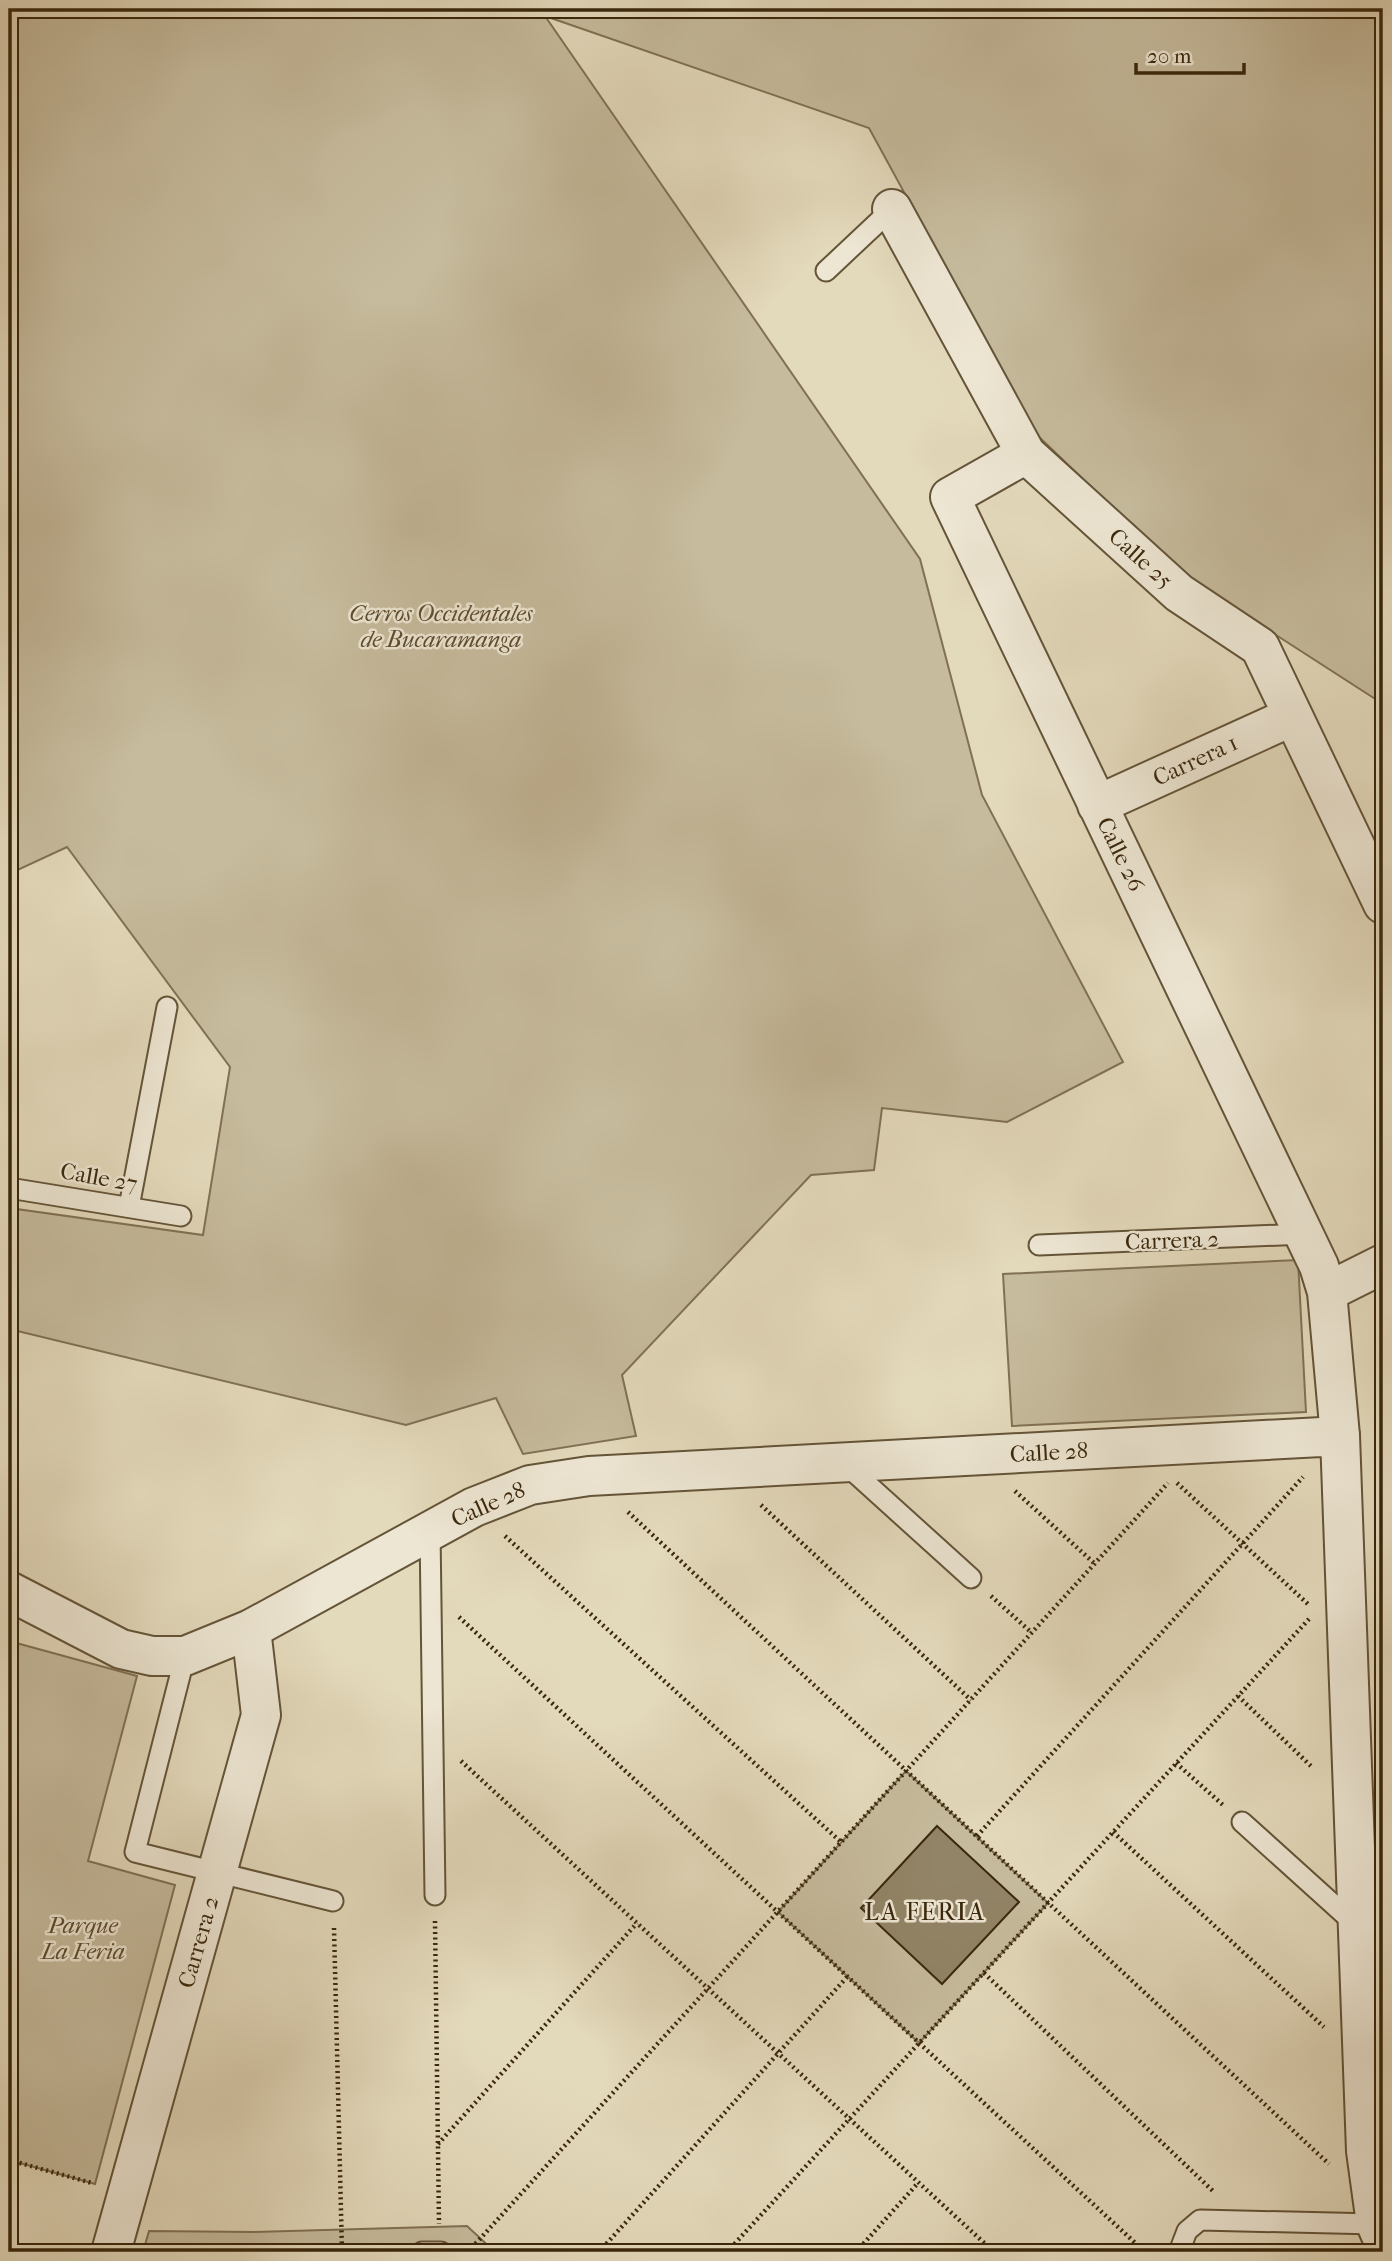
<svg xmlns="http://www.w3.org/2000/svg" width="1392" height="2261" viewBox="0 0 1392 2261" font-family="'IM FELL French Canon',serif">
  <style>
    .green { fill: #c6bb9d; stroke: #807154; stroke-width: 2 }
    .building { fill: #928467; stroke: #3a270c; stroke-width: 2 }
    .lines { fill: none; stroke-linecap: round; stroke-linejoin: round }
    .service-casing { stroke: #645438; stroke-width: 23 }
    .minor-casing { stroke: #645438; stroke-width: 42 }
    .tertiary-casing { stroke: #645438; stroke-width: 42 }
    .path { stroke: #3a270c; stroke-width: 4.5; stroke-dasharray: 2 3.5; stroke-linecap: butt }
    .service { stroke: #ede6d3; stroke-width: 19 }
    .minor { stroke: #ede6d3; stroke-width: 38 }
    .tertiary { stroke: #ede6d3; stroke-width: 38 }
    .labels { text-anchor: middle; stroke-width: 5; stroke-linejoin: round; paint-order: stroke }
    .street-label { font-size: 23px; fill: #3a270c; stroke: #ede6d3 }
    .park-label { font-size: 23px; font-style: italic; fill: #5d4c30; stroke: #ede6d3 }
    .neighbourhood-label { font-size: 24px; letter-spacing: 2px; fill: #3a270c; stroke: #ede6d3 }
  </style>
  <rect width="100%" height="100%" fill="#e3d9bb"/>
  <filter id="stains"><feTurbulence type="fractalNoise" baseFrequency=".00286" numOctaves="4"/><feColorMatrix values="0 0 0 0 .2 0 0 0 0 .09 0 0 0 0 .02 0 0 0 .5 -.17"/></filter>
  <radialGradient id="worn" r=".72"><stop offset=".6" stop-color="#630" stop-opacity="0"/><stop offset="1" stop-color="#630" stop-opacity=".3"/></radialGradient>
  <path class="green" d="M9,9H1383V704L1183,575L1036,434L869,128L545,16L920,559L982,795L1123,1062L1007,1122L882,1108L874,1170L811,1175L622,1375L636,1436L523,1454L496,1398L406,1425L9,1329V1208L203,1235L230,1067L67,847L9,874Z
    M1298,1260L1306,1412L1012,1426L1003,1274Z
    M9,1641L137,1676L88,1861L175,1885L95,2184L9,2160Z
    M906,1771L1048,1903L919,2043L778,1912Z
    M467,2226L495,2252H143L149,2231L254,2232Z"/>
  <path class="building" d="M937,1826L1019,1902L942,1984L861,1908Z"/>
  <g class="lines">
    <g class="service-casing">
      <path id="service" d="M826,271L892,209
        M9,1188L181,1216
        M129,1207L167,1007
        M1039,1245L1305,1234
        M845,1464L971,1578
        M430,1531L435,1895
        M185,1656L135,1852L333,1901
        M1242,1822L1355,1924
        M422,2252H441
        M1179,2252L1187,2231L1200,2220L1376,2224"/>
    </g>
    <g class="minor-casing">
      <path id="minor" d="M892,209L1026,454L1179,593L1260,647L1383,904
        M1026,454L950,497L1319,1266L1327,1292L1340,1436
        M1097,805L1293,716
        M1327,1292L1383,1264
        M111,2252L261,1715L251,1629"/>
    </g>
    <g class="tertiary-casing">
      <path id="tertiary" d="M9,1591L121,1649L152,1656H185L251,1629L474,1507L530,1485L589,1476L1340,1436L1366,2151L1376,2224L1383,2240"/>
    </g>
    <path class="path" d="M1177,1483L1309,1605
      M1015,1491L1095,1564
      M761,1505L971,1700
      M628,1512L1329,2164
      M505,1536L841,1842
      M991,1596L1032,1633
      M459,1617L1145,2252
      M1238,1696L1313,1768
      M461,1761L994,2252
      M1176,1763L1223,1805
      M1113,1832L1324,2027
      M977,1836L1303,1477
      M435,1921L439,2224
      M334,1928L342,2252
      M984,1973L1214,2192
      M438,2144L637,1923
      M9,2160L92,2183
      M468,2252L1168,1483
      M599,2252L847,1977
      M727,2252L1309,1619
      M856,2252L918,2183"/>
    <use href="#service" class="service"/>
    <use href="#minor" class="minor"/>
    <use href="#tertiary" class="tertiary"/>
  </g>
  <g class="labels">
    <g class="street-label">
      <text transform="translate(1141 558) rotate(42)" y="8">Calle 25</text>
      <text transform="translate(1195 760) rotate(-25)" y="8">Carrera 1</text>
      <text transform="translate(1121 854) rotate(64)" y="8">Calle 26</text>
      <text transform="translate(99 1177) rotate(10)" y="8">Calle 27</text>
      <text transform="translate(1172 1240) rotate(-2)" y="8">Carrera 2</text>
      <text transform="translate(1049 1452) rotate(-3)" y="8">Calle 28</text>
      <text transform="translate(488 1504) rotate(-24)" y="8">Calle 28</text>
      <text transform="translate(198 1942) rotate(-74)" y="8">Carrera 2</text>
    </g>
    <g class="park-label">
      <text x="441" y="621">Cerros Occidentales<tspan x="441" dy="26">de Bucaramanga</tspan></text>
      <text x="83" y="1933">Parque<tspan x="83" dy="26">La Feria</tspan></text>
    </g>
    <g class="neighbourhood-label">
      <text x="925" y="1920">LA FERIA</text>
    </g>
  </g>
  <rect width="1392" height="2261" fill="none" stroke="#e3d9bb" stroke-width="35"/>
  <rect x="10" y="10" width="1371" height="2240" fill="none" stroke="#3a270c" stroke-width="3.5"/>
  <rect x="18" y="18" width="1357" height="2226" fill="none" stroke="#3a270c" stroke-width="2"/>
  <path d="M1136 63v10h108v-10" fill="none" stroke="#3a270c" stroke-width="3.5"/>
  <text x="1147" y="63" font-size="21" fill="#3a270c" stroke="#ede6d3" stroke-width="5" paint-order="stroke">20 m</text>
  <rect width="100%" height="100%" filter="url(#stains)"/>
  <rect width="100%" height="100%" fill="url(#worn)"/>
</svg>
